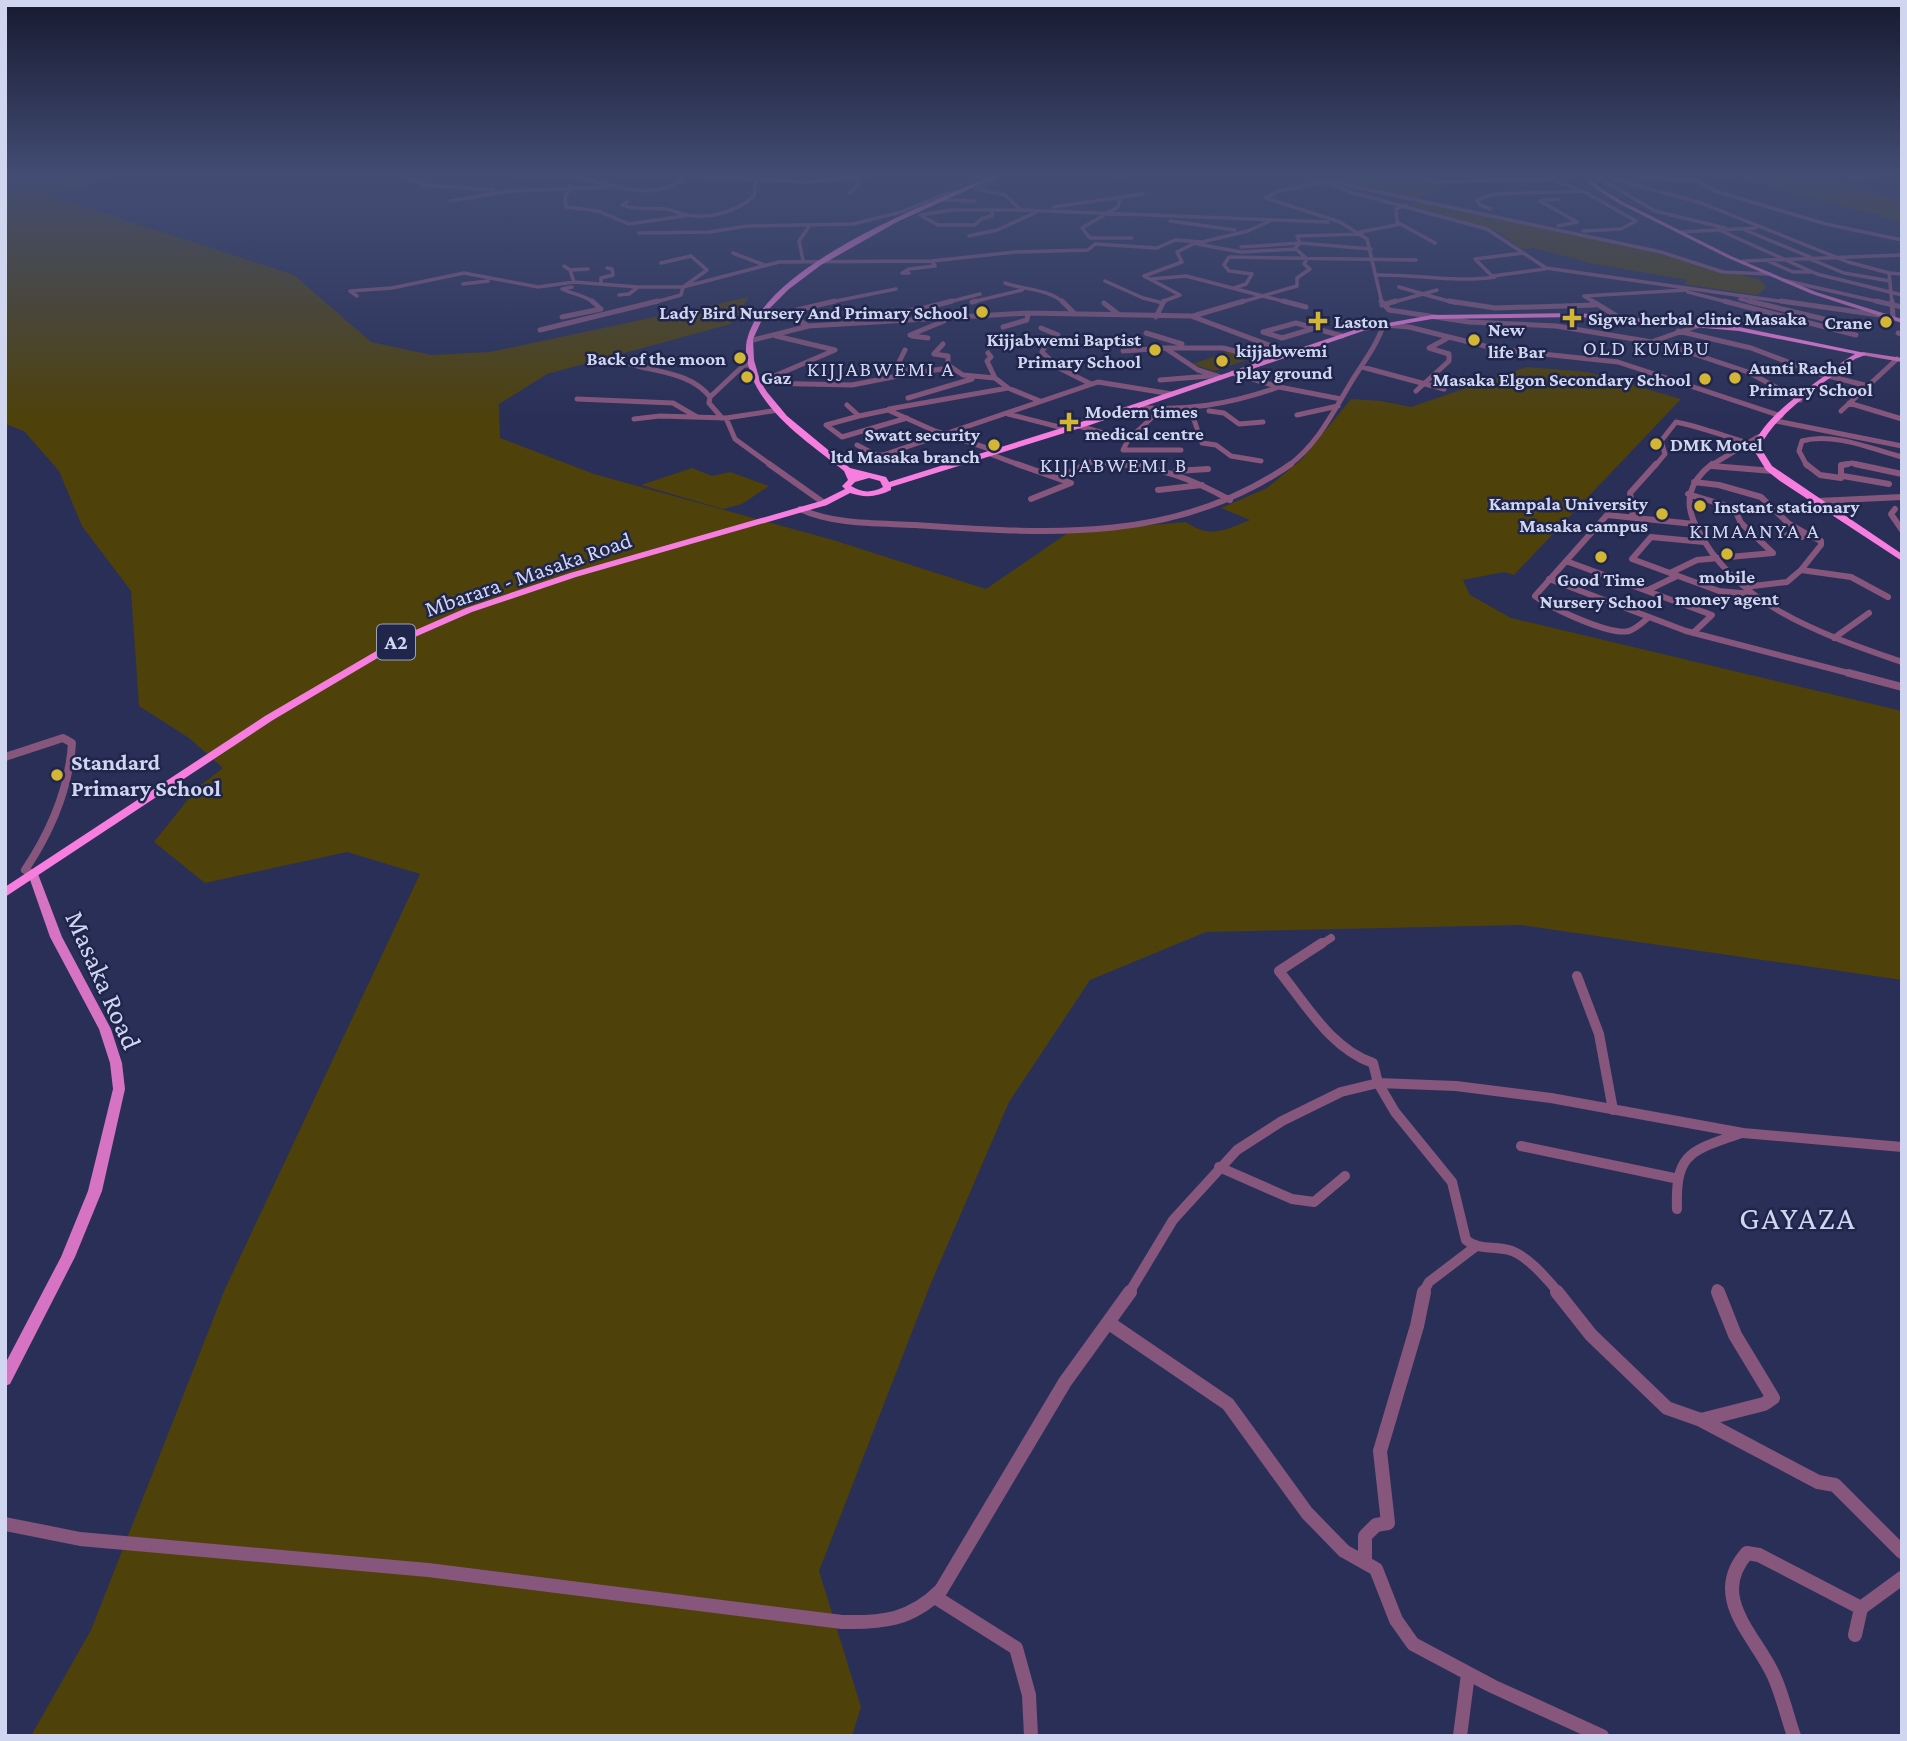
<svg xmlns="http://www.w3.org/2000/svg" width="1907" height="1741" viewBox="0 0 1907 1741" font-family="'Crimson Pro',serif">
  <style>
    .green { fill: #4e410a }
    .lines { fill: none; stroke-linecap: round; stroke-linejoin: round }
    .minor-far5 { stroke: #87567c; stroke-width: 3.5 }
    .minor-far4 { stroke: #87567c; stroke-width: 5 }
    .minor-far3 { stroke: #87567c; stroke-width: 6 }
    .minor-far2 { stroke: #87567c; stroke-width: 8 }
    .minor-far1 { stroke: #87567c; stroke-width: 10 }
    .minor { stroke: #87567c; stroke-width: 14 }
    .major { fill: #d773c3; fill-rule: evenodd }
    .highway { fill: #f77edf; fill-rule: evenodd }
    .poi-dot { fill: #d4b635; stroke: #20254c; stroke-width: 2.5 }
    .labels { text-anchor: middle; stroke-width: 5; stroke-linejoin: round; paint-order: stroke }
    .far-poi-label { font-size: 19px; font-weight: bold; fill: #d0d6ef; stroke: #20254c; text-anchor: start }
    .far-quarter-label { font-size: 21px; letter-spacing: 2px; fill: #d0d6ef; stroke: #20254c }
    .shield { fill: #20254c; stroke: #9ba1be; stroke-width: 2 }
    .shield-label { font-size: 21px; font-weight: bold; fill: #d0d6ef }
    .street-label { font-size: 23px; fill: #d0d6ef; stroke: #20254c }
    .poi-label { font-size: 23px; font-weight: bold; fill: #d0d6ef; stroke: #20254c; text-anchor: start }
    .near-street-label { font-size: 28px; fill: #d0d6ef; stroke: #20254c }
    .near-quarter-label { font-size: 32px; letter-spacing: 2px; fill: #d0d6ef; stroke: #20254c }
  </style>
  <rect width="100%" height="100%" fill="#292f57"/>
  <path class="green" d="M5,176H113L49,195L294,275L371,342L431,355L490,352L749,297L731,324L547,374L499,404L500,438L594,474L833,540L986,589L1069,532L1186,522C1210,539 1225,530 1250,520L1221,508L1267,488L1302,459L1351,399L1381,401L1411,407L1527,367L1587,372L1681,399L1514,575L1504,572L1463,580L1470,595L1511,618L1902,711V980L1521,925L1206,932L1090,980L1009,1102L931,1283L819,1571L861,1707L852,1736H31L91,1630L225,1289L420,874L347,852L205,883L154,842L197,788L223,768L189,738L139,706L131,591L82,526L59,471L24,431L5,424Z
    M1386,176H1417L1442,189L1415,198L1336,181Z
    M1733,176H1811L1902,200V222Z
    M1419,199C1533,223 1648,250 1761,280L1766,288L1757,295L1684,284L1688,280L1594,264L1534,248L1521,249L1497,231L1410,206Z
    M1231,351L1253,358L1214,371L1192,364Z
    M692,468L712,476L730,472L769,486L742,504L723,509L641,485Z"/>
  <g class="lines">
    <path class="minor-far5" d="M406,176L423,185L493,190
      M576,176C606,184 660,204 684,177
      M600,176H681
      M690,176L807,182L870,176
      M1418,176L1435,182L1552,179L1581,191
      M1596,176L1655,211L1725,228
      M1603,176L1701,203L1848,262L1889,273L1892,303
      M1628,176L1698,181L1715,191L1826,224L1902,240
      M995,177H998L976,189L1005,195L1021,210
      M1117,177L1123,176
      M1849,178L1874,176
      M1338,179L1389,176
      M1325,182L1278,191L1266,198L1340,222L1367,239L1382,303
      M1331,182L1661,252L1723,272L1770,274
      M1329,183L1350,192L1487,229L1546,268L1793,303
      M571,186L565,197L566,207L598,211L629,224L684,216
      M850,193L859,184L858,177
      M1120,199L1118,207L1082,228L1090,238H1132
      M943,200L974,201
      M450,201L510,191L610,187
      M627,202L622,205C637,211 650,207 666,209C673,210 680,214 687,215C710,219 737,212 754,196L756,180
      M1406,205L1396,209L1397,222L1435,243
      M1053,207L1143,194
      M1491,209L1480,205L1477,200L1495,194L1583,191L1636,221L1621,229L1583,231
      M992,211V216L981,219L975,225H938L920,215L952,210H1021L1328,222
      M1170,221L1235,230
      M1558,226L1577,222L1540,201L1559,199
      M1719,230L1817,274L1902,295
      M1745,230L1810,257
      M1360,232L1401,224
      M1681,232L1756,228
      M639,233L709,232L747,226L853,224L901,212L948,193H957
      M969,236L997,230L1039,211
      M1197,244L1241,252L1296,249
      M1241,247L1300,243L1297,236L1362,234
      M733,253L764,265
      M1523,253L1475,259L1492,276L1545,269
      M1810,259L1844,273L1890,281
      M803,260L799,241L810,225
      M1743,261L1902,255
      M1768,261L1793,272H1811
      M564,266L570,270L574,282
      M570,270L588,269
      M909,273H902L909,269L935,266L932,261
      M1889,273L1902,274
      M1376,275C1416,274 1455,283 1495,277
      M1151,279L1186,276L1290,303
      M1783,280L1884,303
      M1105,281L1143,298L1163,303
      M601,283V278L613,275L612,269L607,268
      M1005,283C1024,290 1050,289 1064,303
      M463,284L488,281
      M572,287L562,289C574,295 584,294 594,303
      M1399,287L1423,294L1437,290
      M1234,288L1246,284L1252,274L1229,271L1224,265L1229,257L1416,260
      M1688,292L1731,303
      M619,295L629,294L638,287H683L779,262L932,261L1015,252L1088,250L1095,244L1157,248L1175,240L1202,242L1248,231L1272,220
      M357,296L350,291L392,288L464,273L538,287L574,282L638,287
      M1740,299L1756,303
      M1164,301L1180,295L1144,276L1182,262L1177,252L1195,243
      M972,302L1022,290
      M652,303L681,295L683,287L707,270L691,256L661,263
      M826,303L896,289
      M945,303L980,294
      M1238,303L1297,286V278L1310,269L1304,264L1307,259L1295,248L1300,243L1371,249
      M1390,303L1423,294L1455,303
      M1595,303L1584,296L1687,290"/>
    <path class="minor-far4" d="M835,301L797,310L793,317L808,326L1028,313L1191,316L1290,353
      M1062,301L1075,314
      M1283,301L1306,307
      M1381,301L1389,310L1469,322L1556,326L1664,344L1748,372L1800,400
      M1449,301L1495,308L1595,305
      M1592,301L1620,318
      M1724,301L1856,335
      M1749,301L1824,319
      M1781,301L1886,316
      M1876,301L1902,307
      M1892,301L1893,318
      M972,302L976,301
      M1104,303L1118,314
      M1382,305L1396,301
      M864,316L921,309L952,301
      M1193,316L1244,301
      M562,317L601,309L592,301
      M1156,317L1164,301
      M1386,325L1409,327L1497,349L1618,362L1781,416
      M1003,327L1027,320L1028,313
      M1041,328L1058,335L1047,343
      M540,330L658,301
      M1678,331L1751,348L1817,373L1868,386
      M1263,332L1296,323L1342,336
      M1263,332L1282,338L1315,328
      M1146,333L1182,344
      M1898,333L1902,334
      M910,335L944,321
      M912,336L928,338
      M1018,338L1047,343L1042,352L1059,368L1091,384
      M749,341L809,326
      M1654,341L1700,325
      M943,344L934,354L948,356V365L963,375L995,378L1008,388L1040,401
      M1165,348H1223L1270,360
      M1123,351L1165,348L1198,370L1220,377
      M988,353L991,357L987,361L995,378
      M630,364C657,372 692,373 710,397
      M1362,367L1444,389
      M913,373L950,368
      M1232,373L1279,387L1341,399
      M765,380L835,350L776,336
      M1160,380L1210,376
      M758,383L852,385L913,373L899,362L905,350
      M1416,391L1449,361V354L1429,348L1446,339
      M908,398L972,379
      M577,399L673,403L697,417
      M1849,403L1902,419
      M847,405L859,416L888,410L935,431L996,451
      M1133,407C1185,412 1230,404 1279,387
      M889,409L1008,388
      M1159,411L1128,440L1123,450H1181
      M1191,411L1202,443L1216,445L1231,456L1261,461
      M1209,411L1224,413L1239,424L1263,422
      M1841,411L1897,359
      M1008,414L1067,429
      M1297,415L1338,406
      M859,416L826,425L842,437L907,418
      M722,418L709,403L710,397L744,365H752
      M726,418L735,439L772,466
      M634,419L660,416L726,418L779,410
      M1776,421L1902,446
      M1079,426L1128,440
      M857,445L876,455H883L1098,382L1172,394
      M990,454L1022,466
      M1084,466L1091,462L1144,466
      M1288,466C1317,445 1332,414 1350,384C1362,364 1377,346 1384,323
      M1655,466L1665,454L1661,441L1676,422C1702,427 1723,436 1748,443
      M1710,466L1758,437
      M1807,466L1799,451L1802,441C1833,432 1872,449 1902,457
      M1841,466L1852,463L1863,466"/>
    <path class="minor-far3" d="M769,464L824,503
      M1017,464L1071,483L1031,499
      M1118,464C1161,467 1192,479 1230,500
      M1712,464C1689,482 1683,502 1697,528C1736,607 1825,635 1902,662
      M1806,464L1820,475L1841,478V465L1848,464
      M1855,464L1902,474
      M1712,466L1773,471
      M1176,471L1208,469
      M1843,476L1889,484
      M1060,477L1087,464
      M1694,482L1719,485L1761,497L1788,523L1807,534L1802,537L1787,535
      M1158,490L1202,485
      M1818,501L1902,497
      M800,509C834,525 879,523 916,525C1049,534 1176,544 1291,464
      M1895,509L1891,514L1902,530
      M1633,517L1630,493L1656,464
      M1704,542L1651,537L1632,559L1719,591L1752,594
      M1566,561L1712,615L1693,633
      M1801,570L1821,545V541L1807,534
      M1670,573L1697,560L1773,553L1741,523L1734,508L1688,494
      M1549,579L1686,631L1856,675
      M1745,587L1787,582L1801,570L1851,577L1888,597
      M1648,590L1677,576
      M1648,618C1643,622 1636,629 1629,631C1610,636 1551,608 1535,596L1607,515L1694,524
      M1834,638L1869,613"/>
    <path class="minor-far2" d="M1849,673L1902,687
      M5,757L63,738L72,743C69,790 51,831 25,870L33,874
      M1320,945L1331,938"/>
    <path class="minor-far1" d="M1322,943L1279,971C1306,1004 1331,1049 1373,1063L1378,1083L1395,1112L1452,1182L1466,1240C1478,1250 1494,1246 1509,1250C1527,1255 1547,1279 1559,1293
      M1577,976L1599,1034L1613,1110
      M1521,1146L1674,1178
      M1219,1167L1292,1199L1314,1202L1345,1176
      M1677,1209C1675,1151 1692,1151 1741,1133
      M1717,1289L1719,1293
      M1129,1293L1173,1220L1237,1150L1282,1121L1341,1092L1378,1083L1456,1086L1551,1098L1743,1133L1902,1147
      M1423,1293L1429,1282L1475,1247"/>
    <path class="minor" d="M1557,1292L1591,1335L1667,1408L1701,1420L1818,1482L1835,1485L1902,1552
      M1109,1323L1228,1404L1307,1513L1344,1551L1376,1569L1396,1620L1413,1644L1492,1686L1602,1736
      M1701,1420L1764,1404L1773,1398L1735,1335L1718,1292
      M5,1524L80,1539L428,1570L842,1622C883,1623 911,1620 941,1590L1065,1382L1130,1292
      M1365,1561V1536L1376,1525L1388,1523L1380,1451L1417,1326L1424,1292
      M935,1597L1016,1648L1029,1695L1031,1736
      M1855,1635L1861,1608
      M1460,1736L1468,1674
      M1794,1736C1787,1716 1782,1693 1773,1674C1755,1635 1708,1597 1747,1553L1759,1555L1861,1608L1902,1578"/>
    <path class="major" d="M1582,176H1586L1599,187L1623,202L1731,256L1816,292L1902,319V323L1812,294L1728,258L1620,204L1596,189Z
      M1863,352L1902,358V362L1861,355L1860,354Z
      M33,871L38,874L62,937L111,1029L122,1063L125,1089L102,1191L75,1257L10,1384L5,1386V1364L61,1257L88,1191L113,1089L110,1063L99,1029L50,937L28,874Z"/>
    <path class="highway" d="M992,176H998L897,222L821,265L789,289L765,313L753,339L754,360L760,381L767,392L787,416L850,468L886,477L889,482L1084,421L1360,328L1432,315L1578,313L1739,327L1865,353V355L1855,359C1825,383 1776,412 1760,447L1772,466L1902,554V561L1780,481L1766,470L1752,447C1766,417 1797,396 1823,377C1834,369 1844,360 1855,354L1739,331L1578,317L1432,319L1363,331L1090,425L891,487V490C877,497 865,498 850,493L827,505L576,577L472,612L408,640L273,720L5,897V887L265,716L402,636L466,608L570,573L821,501L845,489L842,486L848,480L844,471C812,445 768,417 752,377C748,366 744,352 747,340C765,265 927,204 992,176ZM869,478L880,481L883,487C872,493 862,493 851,486L855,482Z"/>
  </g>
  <linearGradient id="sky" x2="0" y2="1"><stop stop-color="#171a30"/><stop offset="0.42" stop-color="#434d74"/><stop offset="1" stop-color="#434d74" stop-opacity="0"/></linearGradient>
  <rect width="1907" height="420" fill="url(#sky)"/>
  <g class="poi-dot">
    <circle cx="982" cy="312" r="7"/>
    <path d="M1568.5 307.5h7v7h7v7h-7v7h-7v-7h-7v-7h7z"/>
    <path d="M1314.5 310.5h7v7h7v7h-7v7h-7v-7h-7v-7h7z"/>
    <circle cx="1886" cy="322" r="7"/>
    <circle cx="1474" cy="340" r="7"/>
    <circle cx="1155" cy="350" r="7"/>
    <circle cx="740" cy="358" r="7"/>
    <circle cx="1222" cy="361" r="7"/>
    <circle cx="747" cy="377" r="7"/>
    <circle cx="1735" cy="378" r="7"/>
    <circle cx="1705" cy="379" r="7"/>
    <path d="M1065.5 411.5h7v7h7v7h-7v7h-7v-7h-7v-7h7z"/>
    <circle cx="1656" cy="444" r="7"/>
    <circle cx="994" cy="445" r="7"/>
    <circle cx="1700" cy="506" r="7"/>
    <circle cx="1662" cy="514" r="7"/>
    <circle cx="1727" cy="554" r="7"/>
    <circle cx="1601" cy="557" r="7"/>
    <circle cx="57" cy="775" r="7"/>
  </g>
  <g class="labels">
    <g class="far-poi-label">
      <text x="968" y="319" text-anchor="end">Lady Bird Nursery And Primary School</text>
      <text x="1588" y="325">Sigwa herbal clinic Masaka</text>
      <text x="1334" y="328">Laston</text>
      <text x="1872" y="329" text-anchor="end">Crane</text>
      <text x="1488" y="336">New<tspan x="1488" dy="22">life Bar</tspan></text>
      <text x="1141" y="346" text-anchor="end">Kijjabwemi Baptist<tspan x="1141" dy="22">Primary School</tspan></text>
      <text x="1236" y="357">kijjabwemi<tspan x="1236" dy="22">play ground</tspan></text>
      <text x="726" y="365" text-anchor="end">Back of the moon</text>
      <text x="1749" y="374">Aunti Rachel<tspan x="1749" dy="22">Primary School</tspan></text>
      <text x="761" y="384">Gaz</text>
      <text x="1691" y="386" text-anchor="end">Masaka Elgon Secondary School</text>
      <text x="1085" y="418">Modern times<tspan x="1085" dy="22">medical centre</tspan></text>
      <text x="980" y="441" text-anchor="end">Swatt security<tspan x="980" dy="22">ltd Masaka branch</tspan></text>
      <text x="1670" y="451">DMK Motel</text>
      <text x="1648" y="510" text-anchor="end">Kampala University<tspan x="1648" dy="22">Masaka campus</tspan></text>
      <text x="1714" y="513">Instant stationary</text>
      <text x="1727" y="583" text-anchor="middle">mobile<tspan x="1727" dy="22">money agent</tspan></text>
      <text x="1601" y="586" text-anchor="middle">Good Time<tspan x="1601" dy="22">Nursery School</tspan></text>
    </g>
    <g class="far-quarter-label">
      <text x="1647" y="355">OLD KUMBU</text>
      <text x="881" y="376">KIJJABWEMI A</text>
      <text x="1114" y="472">KIJJABWEMI B</text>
      <text x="1755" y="538">KIMAANYA A</text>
    </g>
    <rect class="shield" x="377" y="624.5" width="38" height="35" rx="5"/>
    <g class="shield-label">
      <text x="396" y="649">A2</text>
    </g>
    <g class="street-label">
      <text transform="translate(528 574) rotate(-19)" y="8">Mbarara - Masaka Road</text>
    </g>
    <g class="poi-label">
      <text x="71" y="770">Standard<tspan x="71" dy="26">Primary School</tspan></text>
    </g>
    <g class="near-street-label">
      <text transform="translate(104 980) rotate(66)" y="10">Masaka Road</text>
    </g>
    <g class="near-quarter-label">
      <text x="1798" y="1229">GAYAZA</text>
    </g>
  </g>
  <rect width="1907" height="1741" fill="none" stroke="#d0d6ef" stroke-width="14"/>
</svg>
